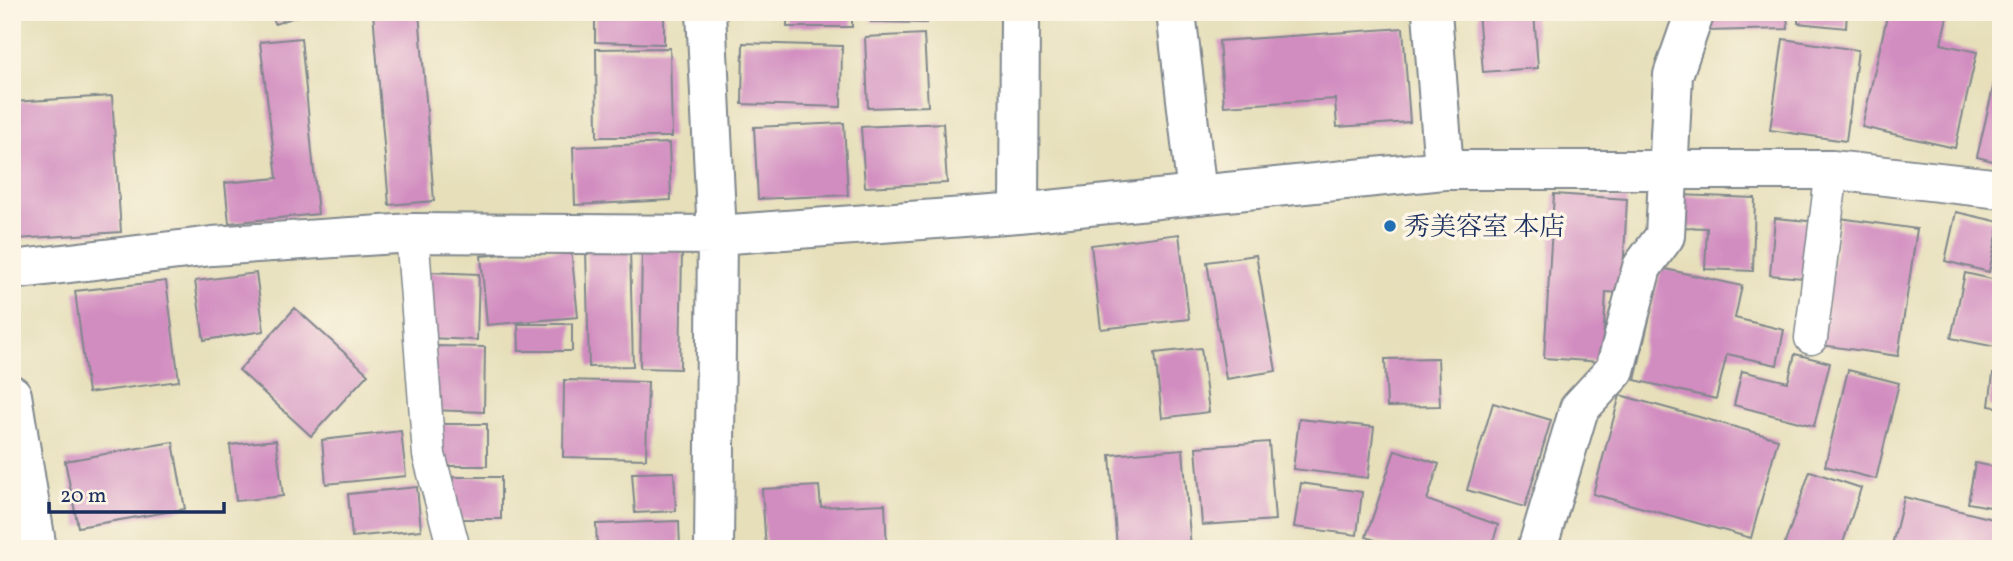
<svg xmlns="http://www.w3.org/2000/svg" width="2013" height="561" viewBox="0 0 2013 561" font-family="Vollkorn,'Noto Serif JP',serif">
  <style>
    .building { fill: #d18cc0 }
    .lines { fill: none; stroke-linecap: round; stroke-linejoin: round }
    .lane-casing { stroke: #80878c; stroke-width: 35 }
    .street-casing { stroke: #80878c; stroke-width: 42 }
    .lane { stroke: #fff; stroke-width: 32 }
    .street { stroke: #fff; stroke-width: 38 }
    .poi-dot { fill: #1f6fb2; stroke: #fcf5e5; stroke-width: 2.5 }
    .labels { text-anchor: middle; stroke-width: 7; stroke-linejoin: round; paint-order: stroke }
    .poi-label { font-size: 26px; fill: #1b2f5e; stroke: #fcf5e5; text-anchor: start }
  </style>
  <rect width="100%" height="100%" fill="#fcf5e5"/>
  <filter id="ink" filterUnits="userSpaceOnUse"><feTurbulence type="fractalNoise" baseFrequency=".0143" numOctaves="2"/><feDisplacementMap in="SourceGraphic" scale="14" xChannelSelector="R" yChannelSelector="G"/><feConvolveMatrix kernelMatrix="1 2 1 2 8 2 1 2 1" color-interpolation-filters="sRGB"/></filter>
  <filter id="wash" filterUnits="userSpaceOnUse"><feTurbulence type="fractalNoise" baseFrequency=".00686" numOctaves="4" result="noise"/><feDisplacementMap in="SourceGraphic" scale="28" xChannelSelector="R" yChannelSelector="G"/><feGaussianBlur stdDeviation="1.57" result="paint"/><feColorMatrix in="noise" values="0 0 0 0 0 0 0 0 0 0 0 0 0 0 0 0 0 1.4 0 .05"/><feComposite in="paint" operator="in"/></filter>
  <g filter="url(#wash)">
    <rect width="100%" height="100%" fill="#e6dfba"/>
    <g id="blocks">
      <path class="building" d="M271,12H306V13L275,24Z
        M373,12H419L434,201L389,205Z
        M595,12H664V44L595,42Z
        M787,12H852V27H787Z
        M871,12H927V23L871,22Z
        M1478,12H1534L1538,68L1483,72Z
        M1704,12H1787L1788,29L1705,31Z
        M1798,12H1847L1846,28L1798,23Z
        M1888,12H1948L1941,44L1977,52L1955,148L1862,127Z
        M1403,28L1410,122L1337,127L1335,99L1224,106L1219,41Z
        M924,34L928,106L868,108L865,37Z
        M301,38L318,214L229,223L225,183L277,178L260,42Z
        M1783,39L1858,50L1846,141L1770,130Z
        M743,43L842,46L841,107L742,104Z
        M670,48L672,137H597L596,49Z
        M1999,62L2001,63V163L1977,157Z
        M112,96L121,232L17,239L12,102Z
        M844,123L848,195L758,199L754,127Z
        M943,123L947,183L865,187L861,127Z
        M669,143L671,200L575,205L573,147Z
        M1554,194L1627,199L1622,293L1606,292L1602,362L1544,358Z
        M1679,195L1755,198L1753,271L1705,269L1707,228L1679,227Z
        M1956,212L2000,222L1989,272L1945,261Z
        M1775,218L1818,222L1813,279L1770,275Z
        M1840,218L1917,229L1898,356L1821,345Z
        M1179,234L1189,319L1101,329L1091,245Z
        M571,248L578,317L487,325L481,256Z
        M630,248L633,366L589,367L586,250Z
        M642,249L682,250L680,369L640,368Z
        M1256,255L1276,371L1226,379L1207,262Z
        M1661,268L1742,286L1735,318L1784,330L1777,365L1727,354L1716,399L1635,380Z
        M428,272L479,274L477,340L427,338Z
        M256,273L264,331L204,340L195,281Z
        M1965,273L2001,281V348L1951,338Z
        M166,281L179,381L88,393L75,291Z
        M295,308L368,374L311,436L239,370Z
        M518,324H572V351H519Z
        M434,346L485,347L484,412L432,410Z
        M1201,348L1209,412L1162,418L1155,353Z
        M1795,354L1830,363L1814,426L1734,405L1742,371L1788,382Z
        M1438,358L1440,406L1387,407L1385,359Z
        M1848,370L1899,383L1876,479L1825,466Z
        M1993,374L2001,375V408L1989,406Z
        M564,380L648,382L646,459L563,457Z
        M1620,395L1778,439L1751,538L1593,494Z
        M1493,403L1551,420L1525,507L1467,490Z
        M1299,419L1374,427L1368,478L1293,469Z
        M439,424H487V466H438Z
        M401,431L406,476L326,484L322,440Z
        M276,440L283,496L236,501L230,445Z
        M173,442L185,509L78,527L65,461Z
        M1269,442L1275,520L1202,525L1196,447Z
        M1183,449L1191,549H1117L1110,455Z
        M1395,450L1439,464L1427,500L1498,525L1491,549H1401L1366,537Z
        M1975,463L2001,468V509L1968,503Z
        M1810,471L1861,488L1841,549H1783Z
        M674,472L676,511L635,513L632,473Z
        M453,477H501V519H453Z
        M1301,483L1362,492L1357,535L1294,527Z
        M819,486L821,507L885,504L887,549H766L762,489Z
        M417,487L421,530L352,537L348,494Z
        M1904,497L2001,521V549H1948L1934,545L1933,549H1891Z
        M679,521L680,549H597L596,524Z
        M445,538L447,549H404V548Z"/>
    </g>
  </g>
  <g filter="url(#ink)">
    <use href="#blocks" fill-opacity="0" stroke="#80878c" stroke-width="2"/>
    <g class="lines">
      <g class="lane-casing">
        <path id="lane" d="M412,233L429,455L454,549
          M1811,338L1832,170"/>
      </g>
      <g class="street-casing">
        <path id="street" d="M706,12L717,235L714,549
          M1176,12L1197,195
          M1432,12L1444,170
          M1019,213L1020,12
          M12,270L212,246L412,233L717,235L1019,213L1444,170H1832L2001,189
          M12,395L37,549
          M1537,549L1579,409L1615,370L1642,267L1665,236L1673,75L1695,12"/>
      </g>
      <use href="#lane" class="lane"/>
      <use href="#street" class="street"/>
    </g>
  </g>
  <circle class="poi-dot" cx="1390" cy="226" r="7"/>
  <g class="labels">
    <g class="poi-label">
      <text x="1404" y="235">秀美容室 本店</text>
    </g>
  </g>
  <rect width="2013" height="561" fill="none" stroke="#fcf5e5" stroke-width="42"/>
  <path d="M49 502v10h175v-10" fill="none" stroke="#1b2f5e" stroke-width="3.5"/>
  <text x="60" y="502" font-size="21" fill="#1b2f5e" stroke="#fcf5e5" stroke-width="5" paint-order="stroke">20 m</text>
</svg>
